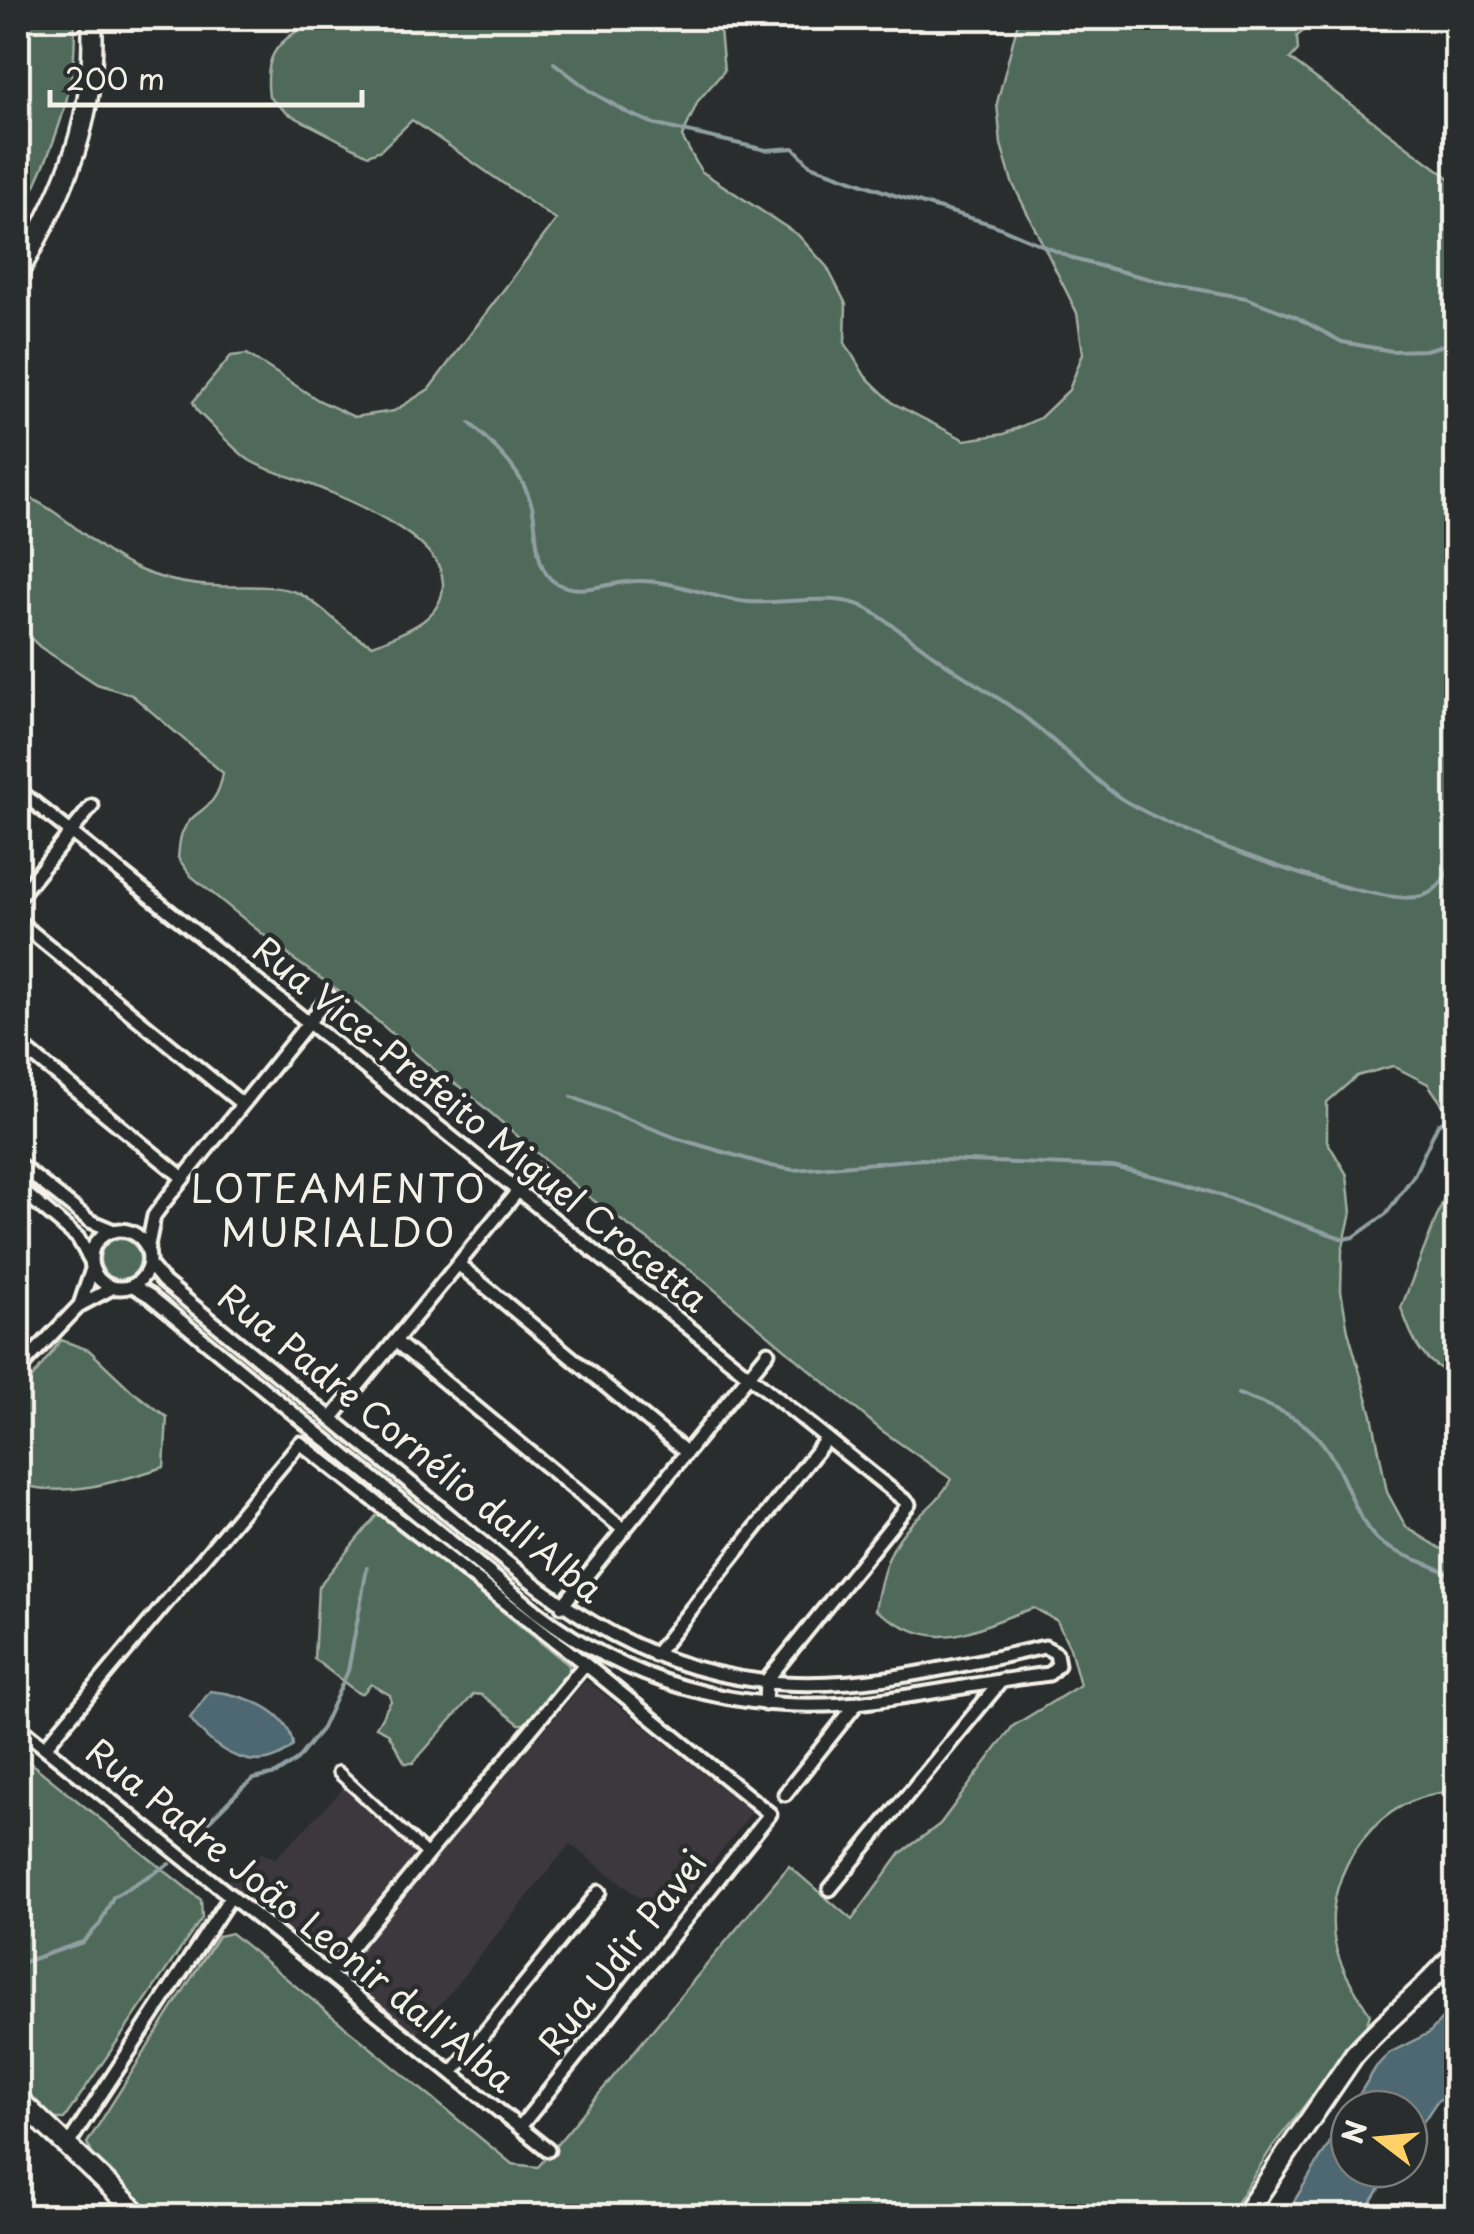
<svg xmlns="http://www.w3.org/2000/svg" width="1474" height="2234" viewBox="0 0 1474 2234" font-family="'Playpen Sans',sans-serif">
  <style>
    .built { fill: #3c393d }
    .green { fill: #506b5a; stroke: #a2aea1; stroke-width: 2.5 }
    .water { fill: #4d6872; stroke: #909fa1; stroke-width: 2.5 }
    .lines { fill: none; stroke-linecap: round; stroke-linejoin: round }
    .stream { stroke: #909fa1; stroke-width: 4 }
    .pedestrian-casing { stroke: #f4f1e8; stroke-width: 16 }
    .minor-casing { stroke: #f4f1e8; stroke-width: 19 }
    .primary-casing { stroke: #f4f1e8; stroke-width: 25 }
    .pedestrian { stroke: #2a2d2e; stroke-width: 9 }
    .minor { stroke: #2a2d2e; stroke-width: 11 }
    .primary { stroke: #2a2d2e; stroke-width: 18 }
    .labels { text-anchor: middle; stroke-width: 9; stroke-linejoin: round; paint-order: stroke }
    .street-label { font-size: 35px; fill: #f4f1e8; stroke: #2a2d2e }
    .neighbourhood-label { font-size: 38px; letter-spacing: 2.5px; fill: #f4f1e8; stroke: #2a2d2e }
  </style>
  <rect width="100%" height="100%" fill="#2a2d2e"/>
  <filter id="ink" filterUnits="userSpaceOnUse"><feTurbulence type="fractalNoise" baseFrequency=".01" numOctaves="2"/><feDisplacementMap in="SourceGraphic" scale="20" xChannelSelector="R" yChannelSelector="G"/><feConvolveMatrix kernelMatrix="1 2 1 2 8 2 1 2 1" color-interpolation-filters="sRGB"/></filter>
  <g filter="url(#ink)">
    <path class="built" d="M586,1680L752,1812L668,1919L570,1844L414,2037L339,1976Z
      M344,1788L416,1854L329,1957H316L228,1889L227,1881L261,1853L276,1858Z"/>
    <path class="green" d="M18,18H74C80,92 49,156 18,222Z
      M315,18H711L720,30L724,71L698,101L682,137L701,171L798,235L827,267L846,304L845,343L865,376L893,403L965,440L1004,434L1040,418L1069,390L1083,353L1077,313L1012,182L1001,144L997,103L1019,18H1320L1297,36L1298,50L1290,59L1456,183V1377C1420,1361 1415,1344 1401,1308L1445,1196L1452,1157L1451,1117L1428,1084L1393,1066L1357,1076L1327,1102V1141L1347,1175L1351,1213L1342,1251L1341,1291L1348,1331L1372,1415L1387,1492L1406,1527L1440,1548L1456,1555V1792C1383,1790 1320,1871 1335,1944C1340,1969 1357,1993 1370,2014L1366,2027L1273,2146L1228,2216H151L95,2160L87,2143L218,1936L231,1933L512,2164L538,2167L789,1866L852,1920L901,1853L940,1824L1013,1726L1080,1685L1070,1648L1057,1621L1034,1608C963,1630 945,1657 875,1610C881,1577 888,1545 914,1521C929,1507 941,1498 951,1479L881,1430L696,1274L586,1195L463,1089L436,1071L356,1003L296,961L191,876L178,858C179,851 179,840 182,833C193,806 216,815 223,773L132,695L97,684L40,647L18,626V493C61,508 91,547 133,567C157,578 187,585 214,586C240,588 273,583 298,593C324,605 341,632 373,645C401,633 444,621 443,583C442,535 338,495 299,480C283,474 263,469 249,460C231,447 214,427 198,412L193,402L231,356L247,354L318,400L354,417L394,411L429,389L556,220L412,120L381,150L368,155L287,113L269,97C263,48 281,43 315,18Z
      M100 1259a20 20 0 1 1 40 0a20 20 0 1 1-40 0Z
      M61,1340L89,1350L132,1391L167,1417L164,1467C118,1481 65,1500 18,1483V1397Z
      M382,1515L569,1665V1672L526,1724H519L482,1695L474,1694L413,1763H405L388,1733L376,1727L391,1701L390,1695L371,1684L363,1693H358L314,1659L318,1587L376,1516Z
      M18,1753L201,1900L202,1918L64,2119H50L18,2087Z"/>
    <path class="water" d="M210,1691C241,1694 290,1708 293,1746C257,1779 214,1751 190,1718Z
      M1456,2004V2085L1450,2094L1437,2101L1409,2143V2109H1349V2169H1392L1363,2216H1285L1376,2067L1389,2053L1429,2033Z"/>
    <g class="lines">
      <path class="stream" d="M554,63L590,91L628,113L657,125L766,150L794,148L810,165L894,195L994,225L1077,260L1169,284L1246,298L1296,317L1342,342L1392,351L1425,350L1456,342
        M18,76L20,18
        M470,423C496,448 522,470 532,506C538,529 533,570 556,583C582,597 610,581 638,581C676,580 711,599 749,602C783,605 837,591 868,609C896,626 922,648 949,666C971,682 996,695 1018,712C1053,737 1082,770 1116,795C1160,827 1373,910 1422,896C1439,892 1448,872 1456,858
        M572,1097L679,1139L771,1166L794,1170L921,1159L1113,1167L1184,1183L1344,1239L1354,1237L1386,1214L1414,1175L1438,1124L1456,1114
        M1238,1394C1301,1417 1321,1426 1348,1490C1356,1507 1364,1529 1380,1542C1399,1557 1434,1563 1456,1578
        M190,1840L243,1787L254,1779L276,1774L297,1760L322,1728L348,1671L367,1568
        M18,1964L83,1942L100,1924L113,1897L169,1864"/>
      <g class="pedestrian-casing">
        <path id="pedestrian" d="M338,1772L428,1855"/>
      </g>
      <g class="minor-casing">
        <path id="minor" d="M18,790L909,1504L766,1681L765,1704
          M18,898L92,806
          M18,921L241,1103
          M18,1043L182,1177
          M18,1164L90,1221L114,1231
          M18,1187L78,1238L91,1261
          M91 1259a29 29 0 1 1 58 0a29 29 0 1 1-58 0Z
          M147,1250L154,1216L165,1201L329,997
          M458,1264L686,1452
          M133,1286L150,1296L538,1613C627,1681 733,1712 845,1704C913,1698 981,1682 1049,1674L1058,1665L1056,1653L1045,1647C953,1667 856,1692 760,1681C608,1663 517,1569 404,1478C324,1412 243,1347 163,1281L149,1264
          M80,1305L92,1269
          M395,1341L624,1530
          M18,1370L80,1305L112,1288
          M331,1419L535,1170
          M562,1606L768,1352
          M655,1655L827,1438
          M18,1726L548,2150
          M45,1747L300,1443L585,1664L770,1814L520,2127
          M785,1794L858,1702
          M830,1889L1002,1680
          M329,1974L585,1664
          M452,2073L599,1892
          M67,2146L231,1896"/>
      </g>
      <g class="primary-casing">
        <path id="primary" d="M18,273C66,188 97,118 92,18
          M18,2099L141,2216
          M1244,2216L1354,2055C1386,2018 1426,1990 1456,1952"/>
      </g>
      <use href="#pedestrian" class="pedestrian"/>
      <use href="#minor" class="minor"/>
      <use href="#primary" class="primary"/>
    </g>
  </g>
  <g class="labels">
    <g class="street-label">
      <text transform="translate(480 1125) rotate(39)" y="12">Rua Vice-Prefeito Miguel Crocetta</text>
      <text transform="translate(410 1444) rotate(39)" y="12">Rua Padre Cornélio dall'Alba</text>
      <text transform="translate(300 1916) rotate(39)" y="12">Rua Padre João Leonir dall'Alba</text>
      <text transform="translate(623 1953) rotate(-52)" y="12">Rua Udir Pavei</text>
    </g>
    <g class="neighbourhood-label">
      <text x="339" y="1203">LOTEAMENTO<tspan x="339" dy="44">MURIALDO</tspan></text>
    </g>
  </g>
  <rect width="1474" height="2234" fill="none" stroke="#2a2d2e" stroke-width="60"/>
  <rect x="30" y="30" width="1414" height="2174" fill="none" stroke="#f4f1e8" stroke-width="4" filter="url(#ink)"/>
  <g transform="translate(1379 2139) rotate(286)"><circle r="48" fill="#2a2d2e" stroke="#7b7b78" stroke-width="2.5"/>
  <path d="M0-8L18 38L0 25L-18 38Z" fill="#ffd166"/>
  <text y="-15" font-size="28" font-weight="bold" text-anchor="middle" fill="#f4f1e8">N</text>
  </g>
  <path d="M50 90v15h312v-15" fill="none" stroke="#f4f1e8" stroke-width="5"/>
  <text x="65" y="90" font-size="30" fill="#f4f1e8" stroke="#2a2d2e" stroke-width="8" paint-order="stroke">200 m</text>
</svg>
